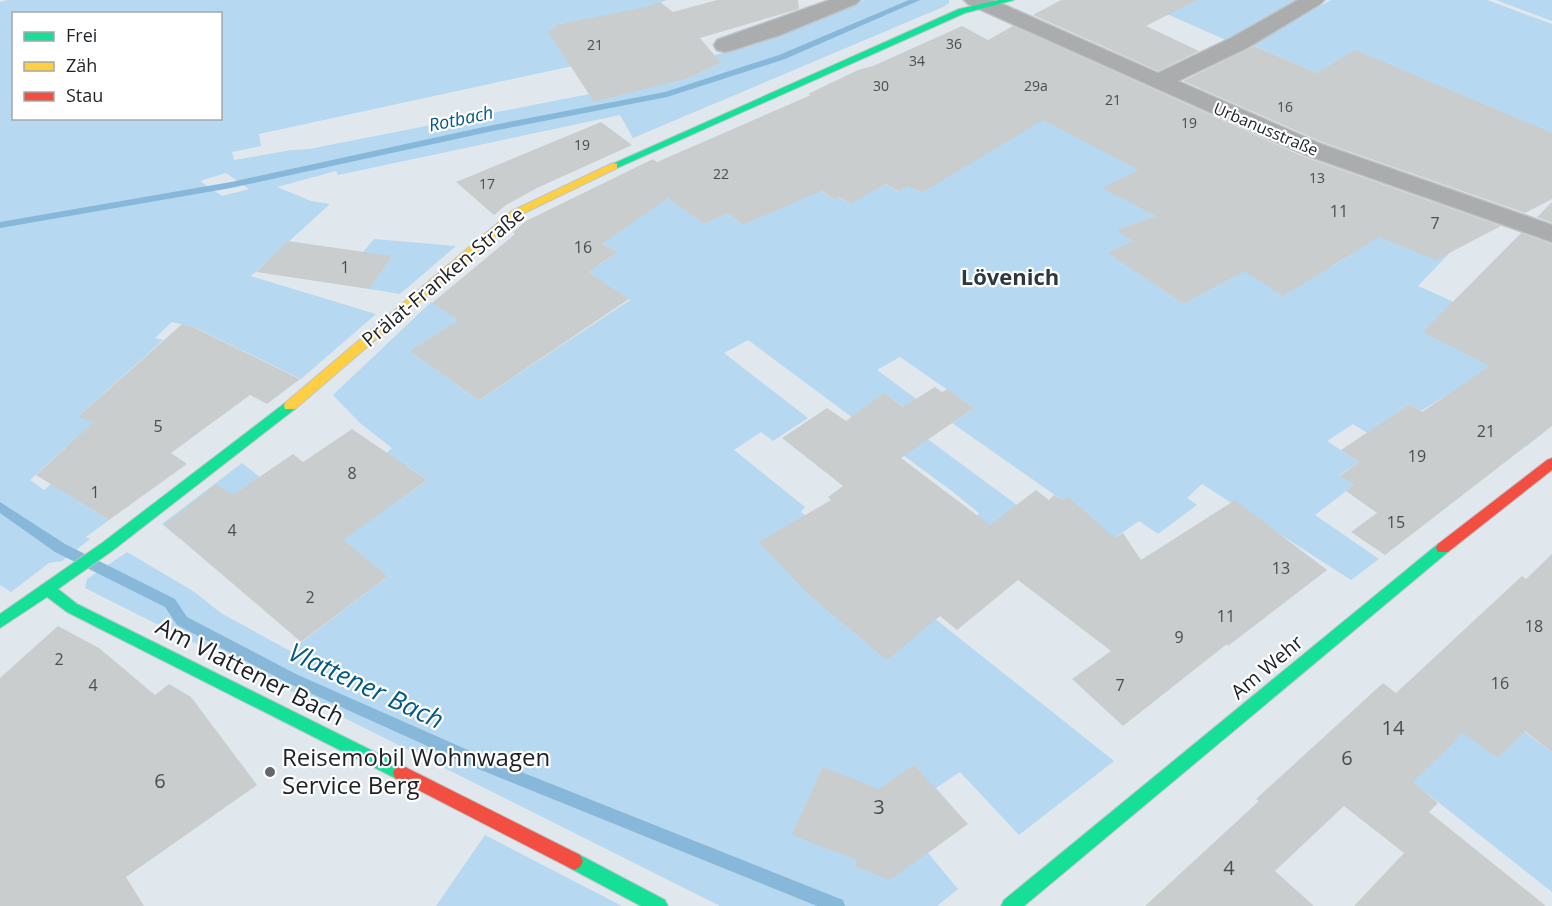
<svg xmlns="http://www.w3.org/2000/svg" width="1552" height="906" viewBox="0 0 1552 906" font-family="'Open Sans',sans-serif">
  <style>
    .green { fill: #b6d8f0; fill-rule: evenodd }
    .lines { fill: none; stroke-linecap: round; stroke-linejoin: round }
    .stream { fill: #87b8d9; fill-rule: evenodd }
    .building { fill: #cacdcd }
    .street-casing { stroke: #bfc4c8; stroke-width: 3 }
    .fast-casing { stroke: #bfc4c8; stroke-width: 2 }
    .slow-casing { stroke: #bfc4c8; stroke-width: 2 }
    .jam-casing { stroke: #bfc4c8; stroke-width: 2 }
    .street { fill: #aaacae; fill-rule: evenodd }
    .fast { fill: #16e098; fill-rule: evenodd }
    .slow { fill: #ffcf43; fill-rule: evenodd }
    .jam { fill: #f24e42; fill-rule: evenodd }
    .poi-dot { fill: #62676c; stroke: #fff; stroke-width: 2 }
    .labels { text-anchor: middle; stroke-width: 4.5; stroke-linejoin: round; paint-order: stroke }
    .far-number-label { font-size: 14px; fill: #494d50 }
    .far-street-label { font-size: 16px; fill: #1e2226; stroke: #fff }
    .number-label { font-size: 16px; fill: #494d50 }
    .far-water-label { font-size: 18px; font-style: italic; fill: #055985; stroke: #fff }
    .street-label { font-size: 20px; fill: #1e2226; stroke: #fff }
    .near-number-label { font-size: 20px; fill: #494d50 }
    .quarter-label { font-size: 22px; font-weight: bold; fill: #2e383f; stroke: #fff }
    .near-street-label { font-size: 24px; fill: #1e2226; stroke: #fff }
    .near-poi-label { font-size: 24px; fill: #1e2226; stroke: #fff; text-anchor: start }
    .near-water-label { font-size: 26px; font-style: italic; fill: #055985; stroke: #fff }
  </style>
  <rect width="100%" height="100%" fill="#e1e8ed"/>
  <path class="green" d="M8,0H667L645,8L554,25L560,35L591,62L259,134L261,146L232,152L234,160L292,150L309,149L620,88L688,78L721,63L714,55L748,47L864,0H949V3L943,7L633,138L620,115L338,175L336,171L277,187L311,201L330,204L251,276L376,314L301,379L196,328L172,322L155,338L163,340L78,417L102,414L86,459L65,448L30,480L44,490L51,484L109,520L86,537L90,539L62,561L49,563L11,592L0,585V2ZM14,14H220V118H14ZM226,173L249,189L222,196L200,181Z
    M1175,0H1305L1228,41L1158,10Z
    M1331,0H1487L1552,24V133L1317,73L1250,44Z
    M1496,0H1552V21Z
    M1009,102L1154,170L1156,216L1117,230L1132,241L1109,253L1184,304L1227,280L1168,243L1317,257L1333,266L1377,236L1407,248L1425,228L1460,242L1418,286L1454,302L1552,425L1527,446L1447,395L1421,411L1410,404L1391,417L1380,441L1353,424L1327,441L1359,462L1340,475L1354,485L1315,515L1379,559L1351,580L1202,484L1187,498L1197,505L1158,534L1139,521L1106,544L1062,500L952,423L974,408L900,357L877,370L926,406L914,414L885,394L876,401L1017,505L1002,538L975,518L979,513L953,492L748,340L724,353L808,418L773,441L761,432L734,450L805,507L801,512L1114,761L1019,835L960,772L936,788L967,824L928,853L958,889L937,906H720L85,588L87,579L127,552L193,591L221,613L290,651L388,576L292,501L399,500L427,480L407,466L403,469L384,455L392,448L360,423L333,395L431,302L458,320L409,351L479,400L630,300L574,263L583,257L599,265L618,252L602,244L673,191L682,208L704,224L728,213L743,225L761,217L745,205L801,180L834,199L838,197L851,204L872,177L897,191L906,185L922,193L961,169Z
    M374,239L456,246L400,294L369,289L363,252Z
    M242,463L266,482L180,539L162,524Z
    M1470,692L1552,752V892L1405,776Z
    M485,835L622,906H436Z"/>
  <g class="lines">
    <path class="stream" d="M909,0H920L785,59L667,97L493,131L231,188L0,228V222L231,182L493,125L665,92L779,55Z
      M0,502L65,544L175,599L187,617L298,675L486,758L843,900L845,906H817L476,768L288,683L177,625L165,607L55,552L0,513Z"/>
  </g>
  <path class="building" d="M717,0H798L799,9L700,38L721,63L688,78L594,102L547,30L556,28L554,25L646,7L660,2L673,12Z
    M1061,0H1197L1146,26L1199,51L1158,71L1033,15Z
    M962,26L988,40L1013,26L1302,156L1501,226L1436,260L1379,237L1283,296L1244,271L1184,304L1108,253L1132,241L1116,230L1156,216L1102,188L1139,170L1043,120L922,193L908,186L898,191L885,184L851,204L839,197L834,199L821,191L743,225L728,213L704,224L668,198L602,244L618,252L588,272L629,299L479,400L409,351L458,320L432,303L515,234L513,232L526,221L653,159L657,162L811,95L808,94L858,70L873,66Z
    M1254,46L1317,73L1355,50L1552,133V199L1525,213L1322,142L1183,81Z
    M601,122L632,145L537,188L506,205L494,215L456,182Z
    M1552,202V223L1537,217Z
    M1521,233L1552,244V426L1385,555L1351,532L1377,513L1346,491L1354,485L1340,476L1359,462L1341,450L1410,404L1422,412L1490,366L1423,332Z
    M288,241L392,256L369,289L256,272Z
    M182,324L195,328L300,379L267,404L250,395L171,453L187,464L109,520L36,475L94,422L78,417Z
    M935,387L942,392L947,389L974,408L901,458L990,525L1036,490L1049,500L1054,495L1062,500L1068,497L1115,538L1123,533L1141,560L1235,500L1327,570L1228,646L1227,644L1123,726L1072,679L1111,651L1018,580L957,630L940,616L887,660L807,593L759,542L831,500L828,497L843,486L782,438L827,408L846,421L884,393L903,407Z
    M352,429L427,480L343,540L388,576L301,642L164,525L216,484L233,495L293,454L303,462Z
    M1552,554V752L1525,731L1498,758L1463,733L1413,782L1438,803L1429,812L1546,906H1354L1404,853L1344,806L1275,871L1314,906H1145L1259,801L1256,799L1383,683L1396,693L1522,576L1526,579Z
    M58,626L99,648L155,695L169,684L191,697L257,785L126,877L144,906H0V678Z
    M914,765L968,824L890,880L855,866L857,860L792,835L823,767L879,789Z"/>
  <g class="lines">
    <g class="street-casing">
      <path id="street" d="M830,0H860L856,4L780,35L733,50L725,52L717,50L714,45L717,40Z
        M964,0H993L1158,73L1231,38L1298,0H1324L1320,4L1247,48L1178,81L1321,144L1552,225V242L1303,154L968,4Z"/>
    </g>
    <g class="fast-casing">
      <path id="fast" d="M999,0H1014L965,13L617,168H609L608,166L959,9Z
        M290,401L295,403L296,406L295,409L112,551L58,589L77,604L407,768L409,773L407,778L401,781L67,612L47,597L0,628V614L102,543L285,403Z
        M1443,542L1448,544L1450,548L1448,552L1024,906H1001L1004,900L1438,544Z
        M574,852L665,900L668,906H641L568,867L565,861L568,855Z"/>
    </g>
    <g class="slow-casing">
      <path id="slow" d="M613,163L617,164V168L520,215L295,409H285L284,406L285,403L512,211Z"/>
    </g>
    <g class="jam-casing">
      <path id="jam" d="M1552,458V470L1448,552H1438L1436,548L1438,544L1547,460Z
        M401,765L580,855L583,861L580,867L574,870L568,867L395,778L393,773L395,768Z"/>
    </g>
    <use href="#street" class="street"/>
    <use href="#fast" class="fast"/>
    <use href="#slow" class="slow"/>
    <use href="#jam" class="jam"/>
  </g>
  <circle class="poi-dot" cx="270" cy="772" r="6"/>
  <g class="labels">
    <g class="far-number-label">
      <text x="954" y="49">36</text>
      <text x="595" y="50">21</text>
      <text x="917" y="66">34</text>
      <text x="881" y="91">30</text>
      <text x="1036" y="91">29a</text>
      <text x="1113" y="105">21</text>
      <text x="1285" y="112">16</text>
      <text x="1189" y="128">19</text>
      <text x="582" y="150">19</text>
      <text x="721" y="179">22</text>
      <text x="1317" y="183">13</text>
      <text x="487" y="189">17</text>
    </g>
    <g class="far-street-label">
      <text transform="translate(1266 129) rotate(23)" y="6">Urbanusstraße</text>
    </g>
    <g class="number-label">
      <text x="1339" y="217">11</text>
      <text x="1435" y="229">7</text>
      <text x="583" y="253">16</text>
      <text x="345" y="273">1</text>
      <text x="158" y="432">5</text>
      <text x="1486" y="437">21</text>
      <text x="1417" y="462">19</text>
      <text x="352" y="479">8</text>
      <text x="95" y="498">1</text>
      <text x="1396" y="528">15</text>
      <text x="232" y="536">4</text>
      <text x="1281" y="574">13</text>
      <text x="310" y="603">2</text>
      <text x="1226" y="622">11</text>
      <text x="1534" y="632">18</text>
      <text x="1179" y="643">9</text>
      <text x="59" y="665">2</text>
      <text x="1500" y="689">16</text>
      <text x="93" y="691">4</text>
      <text x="1120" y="691">7</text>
    </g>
    <g class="far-water-label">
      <text transform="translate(461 119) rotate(-12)" y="6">Rotbach</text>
    </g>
    <g class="street-label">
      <text transform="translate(443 277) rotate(-40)" y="7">Prälat-Franken-Straße</text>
      <text transform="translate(1267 667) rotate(-40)" y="7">Am Wehr</text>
    </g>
    <g class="near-number-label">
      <text x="1393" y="735">14</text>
      <text x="1347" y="765">6</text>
      <text x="160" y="788">6</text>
      <text x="879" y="814">3</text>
      <text x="1229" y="875">4</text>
    </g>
    <g class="quarter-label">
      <text x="1010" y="285">Lövenich</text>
    </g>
    <g class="near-street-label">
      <text transform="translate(250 672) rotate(27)" y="8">Am Vlattener Bach</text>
    </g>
    <g class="near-poi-label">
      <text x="282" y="766">Reisemobil Wohnwagen<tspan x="282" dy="28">Service Berg</tspan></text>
    </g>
    <g class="near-water-label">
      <text transform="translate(366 686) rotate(25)" y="9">Vlattener Bach</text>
    </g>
  </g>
  <rect x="12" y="12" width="210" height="108" fill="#ffffff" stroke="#a5a7a8" stroke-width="1.5"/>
  <rect x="24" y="32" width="30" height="9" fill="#16e098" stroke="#a5a7a8" stroke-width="1.5"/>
  <text x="66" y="42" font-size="18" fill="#1e2226">Frei</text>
  <rect x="24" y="62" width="30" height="9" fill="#ffcf43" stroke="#a5a7a8" stroke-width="1.5"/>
  <text x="66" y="72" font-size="18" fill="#1e2226">Zäh</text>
  <rect x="24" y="92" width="30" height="9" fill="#f24e42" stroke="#a5a7a8" stroke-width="1.5"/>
  <text x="66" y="102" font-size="18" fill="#1e2226">Stau</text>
</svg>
